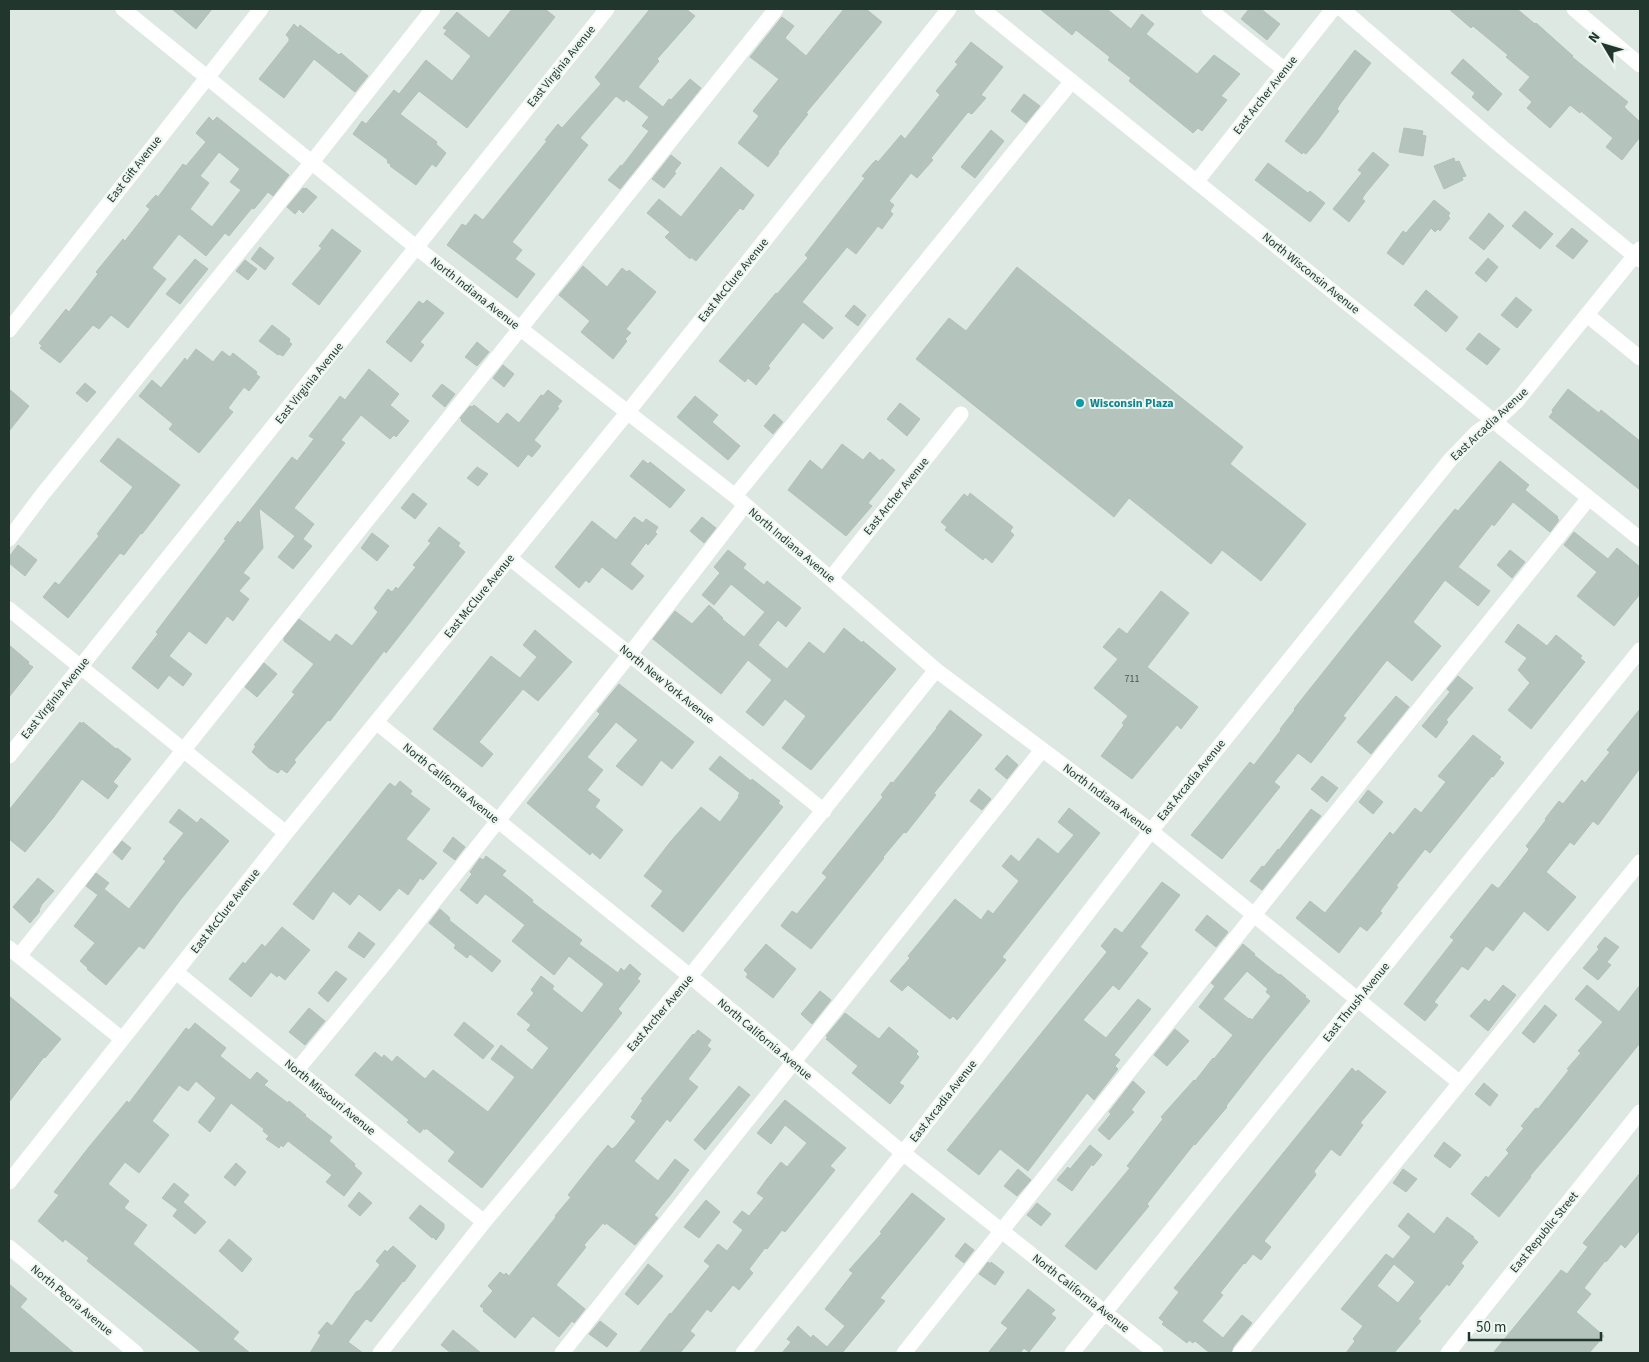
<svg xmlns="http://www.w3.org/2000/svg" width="1649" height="1362" viewBox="0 0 1649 1362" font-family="'Source Sans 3',sans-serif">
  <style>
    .building { fill: #b4c3bb; stroke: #b1c1b8; fill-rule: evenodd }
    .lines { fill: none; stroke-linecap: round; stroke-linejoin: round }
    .minor { stroke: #fff; stroke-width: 15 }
    .culture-dot { fill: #0f9aa8; stroke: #eef6f1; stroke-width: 2 }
    .labels { text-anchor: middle; stroke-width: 4; stroke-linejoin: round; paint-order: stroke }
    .number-label { font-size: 10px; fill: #465a50 }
    .street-label { font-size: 12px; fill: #21372d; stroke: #eef6f1 }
    .culture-label { font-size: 12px; font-weight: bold; fill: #0d838f; stroke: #eef6f1; text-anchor: start }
  </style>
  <rect width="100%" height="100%" fill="#dee8e2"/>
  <path class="building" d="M172,9H212L196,29Z
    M512,9H545L555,17L467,128L419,91L400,114L437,142L436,144L446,153L436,167L432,164L416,185L390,166L391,165L387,162L388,160L353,134L362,121L366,124L394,90L399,94L426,60L452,81L471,56L444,34L447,30L443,28L457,12L489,38Z
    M650,9H686L695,16L657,59L659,61L638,87L663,107L669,99L671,100L690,79L701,88L620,189L608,180L621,165L622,166L649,131L642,126L649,117L626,99L624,102L616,96L580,138L588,145L512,242L522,250L515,259L535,274L517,298L447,245L462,224L466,226L475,214L483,220L547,141L545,140L558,124L562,128L601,84L595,77Z
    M844,9H866L882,22L806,113L808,114L778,152L779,153L768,167L738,143L759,116L753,111L779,79L750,57L782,17L794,26L785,38L806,56Z
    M1040,9H1107L1131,29L1142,14L1154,24L1146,34L1197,74L1214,55L1240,74L1221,96L1227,100L1202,131L1198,128L1193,133L1129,81L1131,78L1108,60L1110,57L1076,30L1072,35Z
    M1249,9H1261L1280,24L1267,40L1241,19Z
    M1449,9H1517L1535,24L1536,23L1573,56L1572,57L1628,102L1624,107L1640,122V137L1622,160L1606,147L1613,138L1581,111L1580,113L1570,105L1550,128L1527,108L1532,102L1519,90L1530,77L1506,57L1508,55L1473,26L1471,28Z
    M294,24L298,28L300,25L339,55L341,53L368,76L355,92L314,59L284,98L259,79L289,41V38L286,35Z
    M971,42L1003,67L981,95L986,98L972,114L968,112L931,158L933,160L917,178L911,173L889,201L894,205L890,211L893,214L882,229L878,226L856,254L847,247L802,302L833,328L823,339L803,322L768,366L770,368L756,385L748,378L745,382L719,361L776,293L777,294L808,258L805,255L865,178L862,176L873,163L876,160L878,162L901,135L905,139L940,95L936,91L958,64L955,62Z
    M1355,50L1371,63L1340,104L1337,109L1339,111L1317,141L1306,154L1303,152L1302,154L1285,141Z
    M1463,59L1502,94L1488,111L1472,97L1475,93L1451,73Z
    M1024,94L1040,106L1026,123L1011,111Z
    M209,117L213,121L217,117L289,175L273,196L268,192L254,209L252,208L229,236L225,233L206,256L179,234L152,268L166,279L128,328L111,315L99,329L93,325L60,363L40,348L42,346L39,343L66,309L69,312L98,274L96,272L123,239L125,241L150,209L146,206L156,195L158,197L183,164L186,166L206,142L196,133ZM219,152L240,169L230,182L241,190L212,227L190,209L209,183L200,176Z
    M1404,128L1423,131L1422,135L1426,136L1423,156L1399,152Z
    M991,130L1004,141L975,178L961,167Z
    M1373,152L1389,165L1365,194L1362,199L1365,201L1349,222L1333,209L1362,173L1358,170Z
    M671,155L681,163L674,172L676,173L664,188L652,179Z
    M1454,158L1455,162L1459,161L1466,176L1462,177L1463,180L1444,189L1434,166Z
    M1268,163L1308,193L1310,191L1325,203L1310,222L1255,180Z
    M721,167L754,195L743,210L740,208L696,261L691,257L690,259L665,237L670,232L647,213L659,199L681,217Z
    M303,188L305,189L306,188L317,197L303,213L299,209L295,214L287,207Z
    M1434,200L1450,213L1448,216L1450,218L1440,231L1438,229L1435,232L1431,228L1403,265L1387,253L1403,231L1406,233Z
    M1525,211L1553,234L1540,249L1512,226Z
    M1489,213L1504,226L1484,250L1469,238Z
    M1572,228L1588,241L1573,259L1556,246Z
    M332,229L361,251L319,305L292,284L322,248L319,246Z
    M260,247L274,258L265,270L251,259Z
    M1488,258L1498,267L1486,282L1475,273Z
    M195,259L208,269L180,304L166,294Z
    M245,260L257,269L248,280L236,271Z
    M583,266L607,287L622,268L627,272L629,270L656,292L626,329L631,333L625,339L627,341L613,359L581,332L590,321L559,295Z
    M1017,267L1243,447L1230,464L1306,524L1261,581L1222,550L1211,564L1129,498L1114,517L916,359L949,318L966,331Z
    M1426,290L1458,317L1446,332L1414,305Z
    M1516,297L1532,310L1517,328L1501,315Z
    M427,300L444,313L420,342L424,345L411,362L386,342L419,301L423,304Z
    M854,305L866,315L858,326L845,316Z
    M272,325L290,339L289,342L292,344L283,356L279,354L278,355L259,341Z
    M1479,333L1500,349L1487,365L1466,349Z
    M477,342L489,352L477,366L465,357Z
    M196,349L213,362L222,351L230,357L233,353L257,372L256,374L260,377L249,391L244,387L228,408L233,412L199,453L169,429L173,424L139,396L152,380L161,388L185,358L187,361Z
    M503,365L514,374L504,387L493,378Z
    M369,369L399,394L390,405L409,421L396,437L394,435L390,439L361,415L341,440L345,443L294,508L314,524L303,539L312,546L293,569L278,557L295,536L259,508L263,548L243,573L250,578L239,591L249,599L233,621L227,616L206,644L189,631L169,656L192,674L183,686L169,675L158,689L132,668L134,665L158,634L156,632L226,540L224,539L238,521L240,523L292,457L297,461L314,439L309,436L331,408L340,396L345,400Z
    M85,383L96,392L87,402L76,393Z
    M442,384L455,394L445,407L432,396Z
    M9,389L29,406L9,431Z
    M1568,389L1599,413L1601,410L1640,441V490L1549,417L1553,412L1552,410Z
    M548,390L562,401L557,407L559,408L534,440L541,446L532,457L528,454L518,467L461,421L462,420L460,418L470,406L472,407L474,405L498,424L507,413L519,423L541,395L543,396Z
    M695,396L718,415L712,422L740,446L728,460L677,417Z
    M900,403L920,419L907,436L887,419Z
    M774,414L783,422L773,434L764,426Z
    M118,438L180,485L142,534L141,533L124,555L120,553L68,618L43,597L55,582L59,585L99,536L97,534L133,487L100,461Z
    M842,444L863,460L870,452L880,461L882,459L895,470L868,503L872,506L846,536L788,490L810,460L822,470Z
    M643,460L648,464L650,462L685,490L670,508L630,476Z
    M1500,461L1529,485L1525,490L1558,517L1557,518L1559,520L1550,532L1513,502L1494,526L1492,524L1458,567L1490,591L1478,606L1445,580L1413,622L1441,646L1412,681L1387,660L1343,716L1346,718L1311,763L1298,753L1274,782L1280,787L1222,859L1191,835L1250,762L1254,765L1281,730L1280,729L1295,710L1294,709L1352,636L1436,532L1455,509L1458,511Z
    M477,467L488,474L478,486L467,478Z
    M413,493L427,504L415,519L401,508Z
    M970,493L1013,527L1010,531L1014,535L992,563L985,557L983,560L945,530L947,527L941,522L964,494L968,497Z
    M634,517L643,523L646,519L658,527L655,532L657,534L648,545L646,543L630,564L644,576L632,590L602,567L589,583L586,580L579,588L555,567L592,521L616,540Z
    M702,517L716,528L704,543L690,531Z
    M439,527L460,543L458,546L465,552L386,653L384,651L330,721L328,720L294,760L296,762L287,773L281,769L278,773L269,768L252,752L256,746L254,745L295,694L292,692L314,664L284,641V638L299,619L330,642L336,634L352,646L378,612L374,608L388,589L392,592L396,587L398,589L416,567L413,565L431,543L428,541Z
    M1574,532L1608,559L1617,548L1640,567V594L1614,626L1577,596L1597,572L1564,545Z
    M372,533L389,546L377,561L361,548Z
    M18,545L37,560L25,576L9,563V557Z
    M728,550L746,564L743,568L764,585L767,581L801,608L786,627L778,620L758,645L787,669L809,642L824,654L844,628L862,643L863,641L896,669L811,770L782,748L806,716L785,699L763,726L746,712L772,680L748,660L721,694L653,639L675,611L692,624L709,605L723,618L722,619L744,637L765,612L731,584L714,605L702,595L720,573L714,567Z
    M1510,550L1525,562L1512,578L1497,565Z
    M1161,591L1189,613L1147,667L1198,707L1181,729L1177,725L1132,779L1101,756L1124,725L1122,723L1128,716L1094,688L1118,659L1103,647L1119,628L1127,634Z
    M1518,624L1547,646L1556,635L1582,656L1580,658L1585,662L1531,729L1508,710L1530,683L1518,670L1527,658L1505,642Z
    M535,630L572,662L538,701L523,689L479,742L493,754L482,767L433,729L491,656L520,678L537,657L523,645Z
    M9,645L29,662L28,664L33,667L9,697Z
    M264,663L277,674L257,697L245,687Z
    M1458,676L1473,688L1446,720L1448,722L1436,738L1422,726L1450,692L1447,689Z
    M619,684L694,742L672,769L661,760L642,786L616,766L638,740L616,722L587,757L603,770L587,790L600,800L595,807L623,830L600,859L592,852L590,855L527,803L600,714L597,711Z
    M1396,696L1409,707L1371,754L1357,742Z
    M1640,709V768L1598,825L1593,821L1574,845L1570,842L1546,872L1576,897L1548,931L1524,911L1493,951L1486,946L1468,970L1462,966L1434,1002L1438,1005L1425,1021L1404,1004L1454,940L1450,937L1492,884L1497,888H1499L1528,851L1529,849L1526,846L1546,820L1545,819L1559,801L1563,804L1582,780L1585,783L1610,752L1607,750Z
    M950,710L982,735L934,793L936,795L906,833L904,832L883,857L884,858L811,949L781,926L782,924L792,911L797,914L827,877L822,873L883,797L881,795L891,782L893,783L937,728H936Z
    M80,722L82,724L83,722L116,749L117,748L131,759L113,782L118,786L108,799L82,779L53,818L25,852L9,839V810Z
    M1473,735L1501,757L1499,759L1504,763L1493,777L1492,776L1430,853L1425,849L1396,886L1398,887L1380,911L1382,913L1367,931L1360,926L1339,953L1296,918L1310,901L1325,913L1390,832L1393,835L1415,808L1421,813L1446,782L1438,776Z
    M1007,755L1018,765L1007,779L995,769Z
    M720,756L751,781L752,779L780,801L778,803L783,807L683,932L651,906L663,891L644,876L671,841L701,807L720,822L739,797L738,796L740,793L709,769Z
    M1322,776L1338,788L1327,802L1311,789Z
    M400,781L412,791L410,794L430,809L406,839L437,863L423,880L420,878L408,895L399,888L380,911L359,894L350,905L333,891L313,920L293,904L388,785L390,783L395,787Z
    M979,789L991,799L982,810L970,801Z
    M1368,790L1383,802L1373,814L1359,802Z
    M1069,808L1100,833L1002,957L1006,960L957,1020L953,1016L950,1019L908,985L902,991L890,981L910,958L908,956L955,899L981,920L988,910L993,914L1019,881L1002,866L1011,855L1019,862L1038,838L1058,854L1074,835L1058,822Z
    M179,809L197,823L201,818L229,841L181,899L144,949L139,946L106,985L87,969L88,968L80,961L95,943L74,926L98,895L86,886L96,873L109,883L104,889L129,909L166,861L163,859L184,833L169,822Z
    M1311,809L1321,816L1262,890L1250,881L1262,866L1264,867L1278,849L1279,850Z
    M453,837L465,847L455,860L443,851Z
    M122,841L131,848L122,860L113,852Z
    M486,856L506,871L502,875L533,900L532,902L582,940L579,944L618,973L621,968L624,971L630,964L641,974L637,979L640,981L618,1009L622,1013L482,1188L448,1161L455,1152L426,1128L425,1130L424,1128L420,1133L407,1122L409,1120L355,1075L375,1052L382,1058L384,1055L392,1062L397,1056L425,1079L433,1070L488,1112L515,1077L491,1059L501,1045L532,1070L549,1048L527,1030L531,1025L517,1014L534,993L531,990L541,976L554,986L552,989L582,1013L604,984L569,956L554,975L512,941L525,925L487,895L485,894L477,904L460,890L472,874L470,872L480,858L483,860Z
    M38,878L54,891L42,904L39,910L40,911L30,923L13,907Z
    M1162,882L1180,895L1140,947L1148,953L1119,990L1113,985L1083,1020L1106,1038L1138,999L1151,1009L1114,1055L1120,1060L1115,1066L1118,1069L1094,1100L1087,1093L1028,1171L1000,1149L979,1175L947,1150L1107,952L1101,946L1115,928L1122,933Z
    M440,909L450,918L449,920L501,961L492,972L470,954L467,958L454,948L456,945L429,923Z
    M1207,915L1228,932L1216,947L1195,930Z
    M282,927L310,950L285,980L279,975L277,977L271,972L251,997L229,979L243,962L245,964L262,944L265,947Z
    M359,932L375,944L364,958L348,947Z
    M1605,937L1619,947L1607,962L1611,965L1598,980L1583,968L1599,949L1597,947Z
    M766,944L796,969L773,998L746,977L748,974L744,970Z
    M1243,944L1255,954L1254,955L1279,975L1280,974L1306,996L1305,997L1310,1001L1264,1057L1226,1106L1227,1107L1195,1145L1194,1144L1147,1204L1149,1206L1096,1270L1065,1246L1130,1168L1127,1166L1163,1119L1161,1117L1194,1080L1195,1081L1213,1058L1214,1059L1233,1035L1199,1007L1215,986L1211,983ZM1247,971L1268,989L1266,992L1271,996L1252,1020L1250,1018L1249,1019L1223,999Z
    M336,971L347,979L328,1002L318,993Z
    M1503,985L1516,995L1488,1031L1470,1016L1485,999L1489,1002Z
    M1587,985L1619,1012L1640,985V1043L1571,1128L1530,1176L1531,1177L1499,1217L1471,1194L1486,1176L1488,1178L1509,1153L1506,1150L1524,1128L1521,1126L1536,1108L1538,1109L1569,1070L1567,1069L1581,1053L1578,1051L1603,1022L1575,999Z
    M820,991L831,1000L812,1024L801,1014Z
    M9,996L61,1039L45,1058L44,1057L9,1102Z
    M1545,1005L1557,1015L1534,1043L1522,1033Z
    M309,1008L325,1021L305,1045L289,1032Z
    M845,1013L879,1039L889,1027L918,1051L916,1054L919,1057L899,1083L904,1086L890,1104L852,1073L858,1066L826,1039L828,1037L826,1036Z
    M464,1022L494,1046L483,1059L454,1035Z
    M195,1023L226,1048L220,1056L250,1080L257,1072L268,1081L264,1085L288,1103L289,1101L306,1115L305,1116L332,1137L329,1141L355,1164L354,1166L362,1173L344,1196L326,1182L332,1175L288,1141L283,1147L281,1145L279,1148L266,1139L269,1136L263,1131L264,1129L231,1103L210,1132L198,1122L216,1098L196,1081L188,1091L179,1085L152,1121L169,1135L139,1173L125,1162L108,1184L129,1201L124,1208L147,1225L133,1244L239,1332L233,1339L250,1353H202L87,1261L89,1258L65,1239L63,1242L38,1221L59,1195L54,1192L89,1147L127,1101L129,1103L186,1028L189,1030Z
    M1175,1029L1189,1041L1167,1066L1154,1055Z
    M698,1030L711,1040L707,1046L711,1049L688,1079L698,1087L670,1122L667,1119L634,1161L658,1181L675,1159L689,1170L672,1193L654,1215L658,1218L635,1245L606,1223L605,1225L603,1223L584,1245L586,1247L556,1285L585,1309L574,1323L572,1321L559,1337L533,1316L515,1338L483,1311L484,1309L480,1306L493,1291L488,1286L500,1272L504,1275L506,1273L509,1276L556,1217L555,1216L571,1197L568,1195L597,1158L608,1145L612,1149L616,1146L636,1121L631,1117L643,1100L641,1099L693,1034L694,1035Z
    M1352,1068L1356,1072L1358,1070L1386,1092L1360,1123L1363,1125L1340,1156L1331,1149L1314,1171L1316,1175L1264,1241L1271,1247L1261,1260L1253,1254L1245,1264L1244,1263L1220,1293L1223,1295L1202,1321L1223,1338L1242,1315L1252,1323L1233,1347L1231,1353H1210L1195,1341L1193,1343L1189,1340L1187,1343L1162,1324L1164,1322L1159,1318L1179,1292L1174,1288Z
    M1133,1081L1145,1092L1131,1110L1134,1112L1109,1140L1098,1130L1111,1114L1109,1112Z
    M1484,1083L1498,1095L1490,1106L1475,1094Z
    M739,1086L750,1095L705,1150L694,1140Z
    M785,1100L846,1148L830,1166L835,1170L785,1232L782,1230L767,1249L765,1248L749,1269L753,1273L739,1290L733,1285L711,1312L707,1309L690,1331L695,1335L680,1353H639L670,1313L671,1314L710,1266L704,1261L718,1244L727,1251L743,1230L733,1222L742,1211L749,1216L764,1198L757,1193L767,1179L781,1162L787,1167L807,1143L785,1125L771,1144L757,1133Z
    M1444,1142L1461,1155L1450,1168L1434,1156Z
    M1090,1145L1102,1155L1093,1166L1092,1164L1072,1191L1057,1180L1068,1167L1070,1169Z
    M236,1163L246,1172L235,1186L224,1177Z
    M1018,1169L1031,1180L1017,1196L1004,1186Z
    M1403,1169L1417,1179L1406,1192L1393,1183Z
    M1640,1173V1230L1625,1248L1621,1244L1606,1262L1605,1261L1584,1288L1591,1294L1576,1312L1604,1336L1589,1353H1493L1561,1270L1567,1274L1588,1247L1583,1243Z
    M174,1183L189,1195L177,1209L162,1198Z
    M359,1192L372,1203L360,1216L348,1206Z
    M912,1193L945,1219L880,1298L885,1301L842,1353H782L791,1342L787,1339L798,1326L811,1338L813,1335L827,1347L845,1326L825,1309L853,1273L849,1270L882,1233L880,1232Z
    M706,1200L720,1212L699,1238L684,1227Z
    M183,1202L206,1222L195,1234L173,1216Z
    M1037,1203L1051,1214L1041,1226L1027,1215Z
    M420,1205L444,1224V1229L436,1240L433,1237L432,1238L409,1218Z
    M1408,1213L1434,1234L1447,1217L1474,1237L1473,1238L1478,1242L1461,1263L1464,1266L1449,1286L1447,1284L1418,1319L1421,1321L1394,1353H1346L1355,1341L1353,1339L1363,1326L1341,1309L1386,1254L1393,1259L1411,1237L1398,1226ZM1394,1264L1415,1282L1398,1303L1377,1286Z
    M229,1239L252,1259L242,1272L219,1251Z
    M965,1243L974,1250L964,1263L955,1256Z
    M393,1246L416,1266L404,1282L403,1281L371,1322L367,1319L365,1320L348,1342L363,1353H310L321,1335L318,1333L327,1322L332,1326L356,1292L360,1290L380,1265L376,1261L385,1250L387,1252Z
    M988,1262L990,1264L991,1262L1004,1272L995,1285L979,1274Z
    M648,1264L663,1276L638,1305L625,1294Z
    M9,1284L27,1299L20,1307L74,1353H9Z
    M1028,1289L1055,1310L1051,1314L1056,1318L1029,1352L1024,1348L1020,1353H988L1008,1328L1001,1323Z
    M600,1321L617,1334L607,1347L589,1334Z
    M453,1330L481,1353H451L441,1345Z"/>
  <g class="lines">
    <path class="minor" d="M123,9L417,248L735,496L936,670L1151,831L1460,1083
      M982,9L1640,539
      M1209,9L1285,70
      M1342,9L1503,148L1640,260
      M1574,9L1640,65
      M1197,181L1333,9
      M1587,315L1640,358
      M9,330L261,9
      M735,496L1072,81
      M9,539L42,495L312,162L433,9
      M510,558L824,811
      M831,578L961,414
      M9,609L286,833
      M376,722L690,976L903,1153L1156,1353
      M9,756L607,9
      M9,948L122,1039
      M19,956C269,639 524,325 776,9
      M176,972L484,1222
      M297,1070L386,962L630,654L745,505
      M9,1182L286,833L627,413L949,9
      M9,1247L136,1353
      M380,1353L484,1222L690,976L936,670
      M562,1353L1042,750
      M743,1353L903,1153L1151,831L1450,460L1477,432L1502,415L1517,401L1640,249
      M904,1353L1293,866L1589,498
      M1072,1353L1640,650
      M1240,1353L1640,862
      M1448,1353L1640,1112"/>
  </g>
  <circle class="culture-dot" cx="1080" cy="403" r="5"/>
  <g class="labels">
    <g class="number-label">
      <text x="1132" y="682">711</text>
    </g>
    <g class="street-label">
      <text transform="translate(561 66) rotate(-51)" y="4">East Virginia Avenue</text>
      <text transform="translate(1265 95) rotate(-52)" y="4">East Archer Avenue</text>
      <text transform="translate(134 169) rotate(-52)" y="4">East Gift Avenue</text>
      <text transform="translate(1311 273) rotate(39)" y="4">North Wisconsin Avenue</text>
      <text transform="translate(733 280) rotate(-51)" y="4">East McClure Avenue</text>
      <text transform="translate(475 293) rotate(38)" y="4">North Indiana Avenue</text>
      <text transform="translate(309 383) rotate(-51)" y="4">East Virginia Avenue</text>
      <text transform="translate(1489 424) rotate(-43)" y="4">East Arcadia Avenue</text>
      <text transform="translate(896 496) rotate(-51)" y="4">East Archer Avenue</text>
      <text transform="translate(792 545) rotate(40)" y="4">North Indiana Avenue</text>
      <text transform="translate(479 596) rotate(-51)" y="4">East McClure Avenue</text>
      <text transform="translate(667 684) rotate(39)" y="4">North New York Avenue</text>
      <text transform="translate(55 698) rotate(-51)" y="4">East Virginia Avenue</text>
      <text transform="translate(1191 780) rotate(-51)" y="4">East Arcadia Avenue</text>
      <text transform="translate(451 783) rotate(39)" y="4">North California Avenue</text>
      <text transform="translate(1108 799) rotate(37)" y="4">North Indiana Avenue</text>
      <text transform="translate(225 911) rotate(-52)" y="4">East McClure Avenue</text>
      <text transform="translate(1356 1002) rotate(-51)" y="4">East Thrush Avenue</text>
      <text transform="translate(660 1013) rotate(-50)" y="4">East Archer Avenue</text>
      <text transform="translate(765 1039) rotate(40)" y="4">North California Avenue</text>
      <text transform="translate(330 1097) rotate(39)" y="4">North Missouri Avenue</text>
      <text transform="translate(943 1101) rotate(-52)" y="4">East Arcadia Avenue</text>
      <text transform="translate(1544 1232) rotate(-51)" y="4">East Republic Street</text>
      <text transform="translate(1081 1293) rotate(38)" y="4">North California Avenue</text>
      <text transform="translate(72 1300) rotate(40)" y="4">North Peoria Avenue</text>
    </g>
    <g class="culture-label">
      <text x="1090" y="407">Wisconsin Plaza</text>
    </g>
  </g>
  <rect width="1649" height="1362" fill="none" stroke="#21372d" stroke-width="20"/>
  <g transform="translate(1604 45) rotate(308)" stroke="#eef6f1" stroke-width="4" paint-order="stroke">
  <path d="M0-4L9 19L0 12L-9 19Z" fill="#21372d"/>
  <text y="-8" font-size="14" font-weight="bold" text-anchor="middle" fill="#21372d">N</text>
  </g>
  <path d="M1469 1332v8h132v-8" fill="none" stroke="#21372d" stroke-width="2.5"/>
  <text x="1476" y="1332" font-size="15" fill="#21372d" stroke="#eef6f1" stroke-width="4" paint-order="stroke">50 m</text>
</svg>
